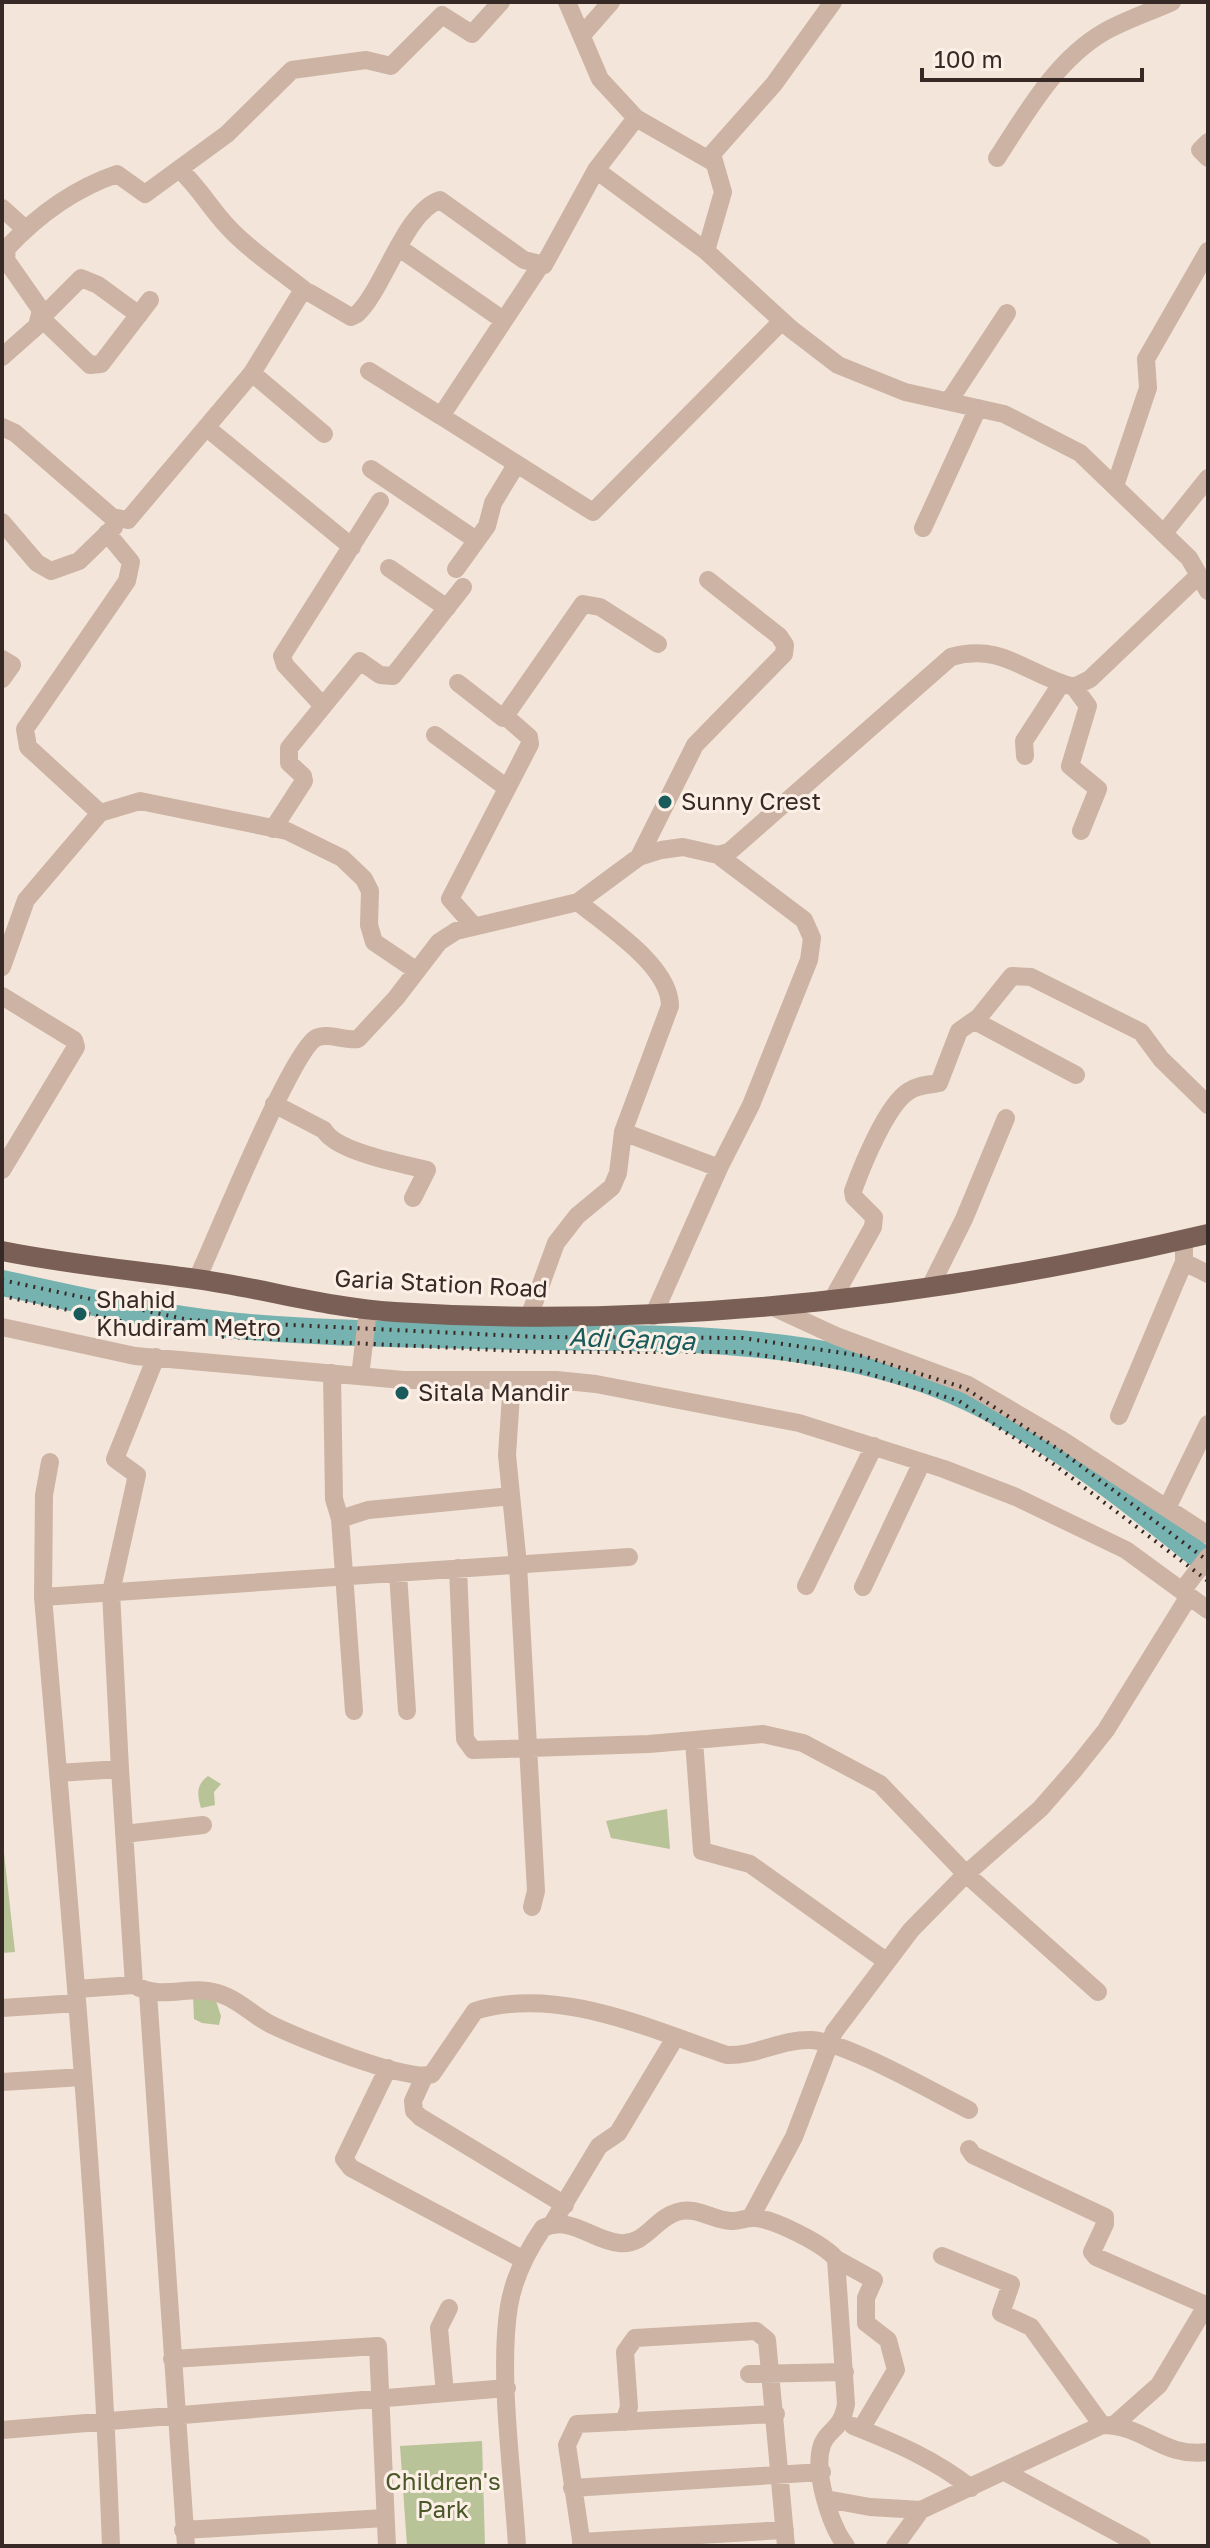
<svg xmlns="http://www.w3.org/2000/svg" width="1210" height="2548" viewBox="0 0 1210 2548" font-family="'Golos Text',sans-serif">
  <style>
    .green { fill: #b8c398 }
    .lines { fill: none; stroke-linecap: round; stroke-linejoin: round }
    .river { stroke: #76b2b0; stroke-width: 26 }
    .minor { stroke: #ccb3a4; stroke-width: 18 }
    .major { stroke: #7a5f56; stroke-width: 20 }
    .rail { stroke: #372a26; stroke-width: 4; stroke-dasharray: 2 6; stroke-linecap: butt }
    .poi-dot { fill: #195b5a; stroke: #fbefe6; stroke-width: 3 }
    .labels { text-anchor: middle; stroke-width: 6; stroke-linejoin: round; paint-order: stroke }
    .poi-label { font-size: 24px; fill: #372a26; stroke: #fbefe6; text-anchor: start }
    .street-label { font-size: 24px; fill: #372a26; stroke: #fbefe6 }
    .park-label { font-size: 24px; fill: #4a5728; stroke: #fbefe6 }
    .water-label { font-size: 26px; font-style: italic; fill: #195b5a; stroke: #fbefe6 }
  </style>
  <rect width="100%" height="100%" fill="#f3e5d9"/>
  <path class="green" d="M208,1776L221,1784L214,1792L215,1805L201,1808C197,1794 196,1785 208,1776Z
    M667,1809L670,1849L611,1838L606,1821Z
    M2,1835L15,1952L2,1953Z
    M214,1995L221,2016L219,2025L202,2023L194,2019L193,1996Z
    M482,2441L485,2546H407L400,2446Z"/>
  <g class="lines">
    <path class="river" d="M2,1283C77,1299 152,1317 228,1325C310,1333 393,1334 476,1336C621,1340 774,1330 913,1376C1024,1412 1118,1491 1208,1563"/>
    <path class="minor" d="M567,2L600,79L636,118L596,170L706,251L791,329L838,365L905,392L1004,414L1080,453L1189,558L1208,591
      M583,34L611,2
      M636,118L711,161
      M1208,142L1200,150L1208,158
      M997,158C1027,112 1056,60 1104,32C1125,20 1150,12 1172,2
      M179,169C198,186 210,208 228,227C250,251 281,271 307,292
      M2,208L25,229
      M398,247L503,320
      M706,251L723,192L712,154L774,84L833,2
      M540,266L441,416L593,512L782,321
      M139,315L98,285L81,278L41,318L90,365L101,364L150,300
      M2,357L37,326L41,310L6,260L7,248C38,215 73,189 117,174L145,194L227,134L292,70L366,60L391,66L442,15L472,34L501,2
      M369,371L441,416
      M252,373L324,434
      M949,401L1007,313
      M2,427L15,433L112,517L128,520L252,373L301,293H310L351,317L357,314C384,289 405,211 440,200L524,260L544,265L596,170
      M207,428L352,547
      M371,469L476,540
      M1115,486L1148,388L1146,359L1208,251
      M2,522L37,563L51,571L79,561L114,527
      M923,528L978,408
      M1164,533L1208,478
      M389,568L447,608
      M456,569L487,526L493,503L516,465
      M2,659L12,665L2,679
      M458,683L503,718
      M1074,687L1088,706L1070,766L1098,789L1081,831
      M323,706L285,665L282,656L380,501
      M435,735L507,788
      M1025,756L1024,741L1061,684
      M100,813L28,747L25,729L127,581L131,562L107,533
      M273,829L304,781L303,776L289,763V748L360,661L380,675L393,676L463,587
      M639,857L695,745L784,654L785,645L779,636L708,580
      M578,902C608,927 670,966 670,1006L623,1132L719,1168
      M474,926L450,899L530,744L529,737L505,716L583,604L600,607L658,644
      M2,967L26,900L100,813L140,801L287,831L342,858L364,879L370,891L369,925L374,942L417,971
      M2,996L74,1040L76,1047L2,1170
      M975,1021L1076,1075
      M274,1104L324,1130C336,1152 403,1164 427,1170L413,1198
      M1184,1262L1208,1274
      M197,1279C215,1241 291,1052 316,1038C328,1032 344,1041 358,1039L396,998L439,942L456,931L578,902L639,857L661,850L683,847L718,855L729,852L951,657C1002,642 1027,675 1074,687L1090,679L1198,576
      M931,1285L964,1219L1006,1118
      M832,1300L873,1227L874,1217L854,1197L853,1191C862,1166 887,1104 909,1091C917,1085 929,1085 939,1083L959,1031L979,1017L1012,976L1031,977L1141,1032L1161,1059L1208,1105
      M771,1306L836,1336L968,1385L1062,1440L1208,1535
      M653,1316L719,1168L751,1105L809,960L812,938L804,920L718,855
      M529,1317L556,1243L577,1216L612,1187L618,1173L623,1132
      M2,1327L135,1356L403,1380H556L596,1384L799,1423L944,1469L1016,1497L1126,1550L1208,1610
      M332,1373L334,1499L340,1519
      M360,1376L368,1310
      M512,1380L507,1455L518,1565L536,1891L532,1907
      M1119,1416L1184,1262V1239
      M1167,1508L1208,1424
      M458,1568L465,1739L473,1750L649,1744L763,1734L803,1743L880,1784L966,1874L1098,1992
      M398,1573L407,1711
      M806,1586L874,1446
      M863,1587L922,1462
      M1182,1591L1208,1557
      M43,1597L44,1495L50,1462
      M354,1711L340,1519L368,1510L511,1496
      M694,1740L702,1851L750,1864L886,1961
      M120,1769L134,1985C162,2002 194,1982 223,1995C240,2001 254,2016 270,2024C296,2037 410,2084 432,2074L475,2011C558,1985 649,2029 727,2055C756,2056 781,2039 811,2040C844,2041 935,2093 969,2110
      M58,1773L120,1769L111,1592L137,1475L115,1459L156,1357
      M124,1834L203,1825
      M76,1989L134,1985
      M148,1993L186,2546
      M2,2008L77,2003
      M388,2068L344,2159L351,2168L524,2260
      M424,2077L413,2101L414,2111L420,2117L565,2205
      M2,2082L82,2077
      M969,2149L973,2155L1105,2217V2224L1092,2252L1096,2257L1208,2306
      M751,2217L794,2137L834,2032L911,1930L966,1874L1040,1809L1075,1769L1106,1730L1189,1596
      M552,2224L599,2146L618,2133L675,2038
      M942,2256L1011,2284L1001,2313L1031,2327L1102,2425
      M836,2259L874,2280L866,2298V2323L888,2340L896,2370L861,2429
      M172,2359L378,2346L387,2546
      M749,2374L845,2372
      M445,2393L439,2328L449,2308
      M624,2422L629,2407L625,2352L635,2338L756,2331L767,2340L786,2546
      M1114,2425L1159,2385L1203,2311L1208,2309
      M853,2426C896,2443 934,2459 971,2488
      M2,2430L507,2388
      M1005,2472L1142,2546
      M572,2488L822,2472
      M826,2499L870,2507L921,2510L1102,2425C1146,2425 1161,2458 1208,2452
      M183,2530L385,2518
      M581,2542L785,2530
      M111,2546C99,2229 70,1913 43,1597L629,1557
      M517,2546C513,2475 498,2374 509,2306C514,2277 527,2251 543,2228C571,2215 591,2240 619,2243C645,2246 654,2219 677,2212C697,2206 712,2220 731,2221C739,2222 746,2217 755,2218C774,2219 824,2244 836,2259L846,2404C841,2432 828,2428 822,2445C813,2471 830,2525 846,2546
      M582,2546L567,2445L577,2424L776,2414
      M895,2546L921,2510"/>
    <path class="major" d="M2,1251C66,1264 131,1270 196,1279C263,1288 327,1308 395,1312C667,1330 943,1296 1208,1234"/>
    <path class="rail" d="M2,1280L189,1320L539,1337L743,1338L863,1356L965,1388L1061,1451L1208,1561
      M2,1296L187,1335L539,1352H742L860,1371L959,1401L1052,1463L1208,1581"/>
  </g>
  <g class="poi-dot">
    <circle cx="665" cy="802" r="8"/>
    <circle cx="80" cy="1314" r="8"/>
    <circle cx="402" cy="1393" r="8"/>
  </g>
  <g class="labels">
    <g class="poi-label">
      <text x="681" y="810">Sunny Crest</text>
      <text x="96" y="1308">Shahid<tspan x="96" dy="28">Khudiram Metro</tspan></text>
      <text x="418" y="1401">Sitala Mandir</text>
    </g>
    <g class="street-label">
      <text transform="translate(441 1284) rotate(3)" y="8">Garia Station Road</text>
    </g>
    <g class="park-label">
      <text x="443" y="2490">Children's<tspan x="443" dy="28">Park</tspan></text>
    </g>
    <g class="water-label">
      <text transform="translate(632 1339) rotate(2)" y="9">Adi Ganga</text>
    </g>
  </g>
  <rect width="1210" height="2548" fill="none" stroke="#372a26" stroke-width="8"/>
  <path d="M922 68v12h220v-12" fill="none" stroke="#372a26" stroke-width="4"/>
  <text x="934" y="68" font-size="24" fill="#372a26" stroke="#fbefe6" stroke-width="6" paint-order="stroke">100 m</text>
</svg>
